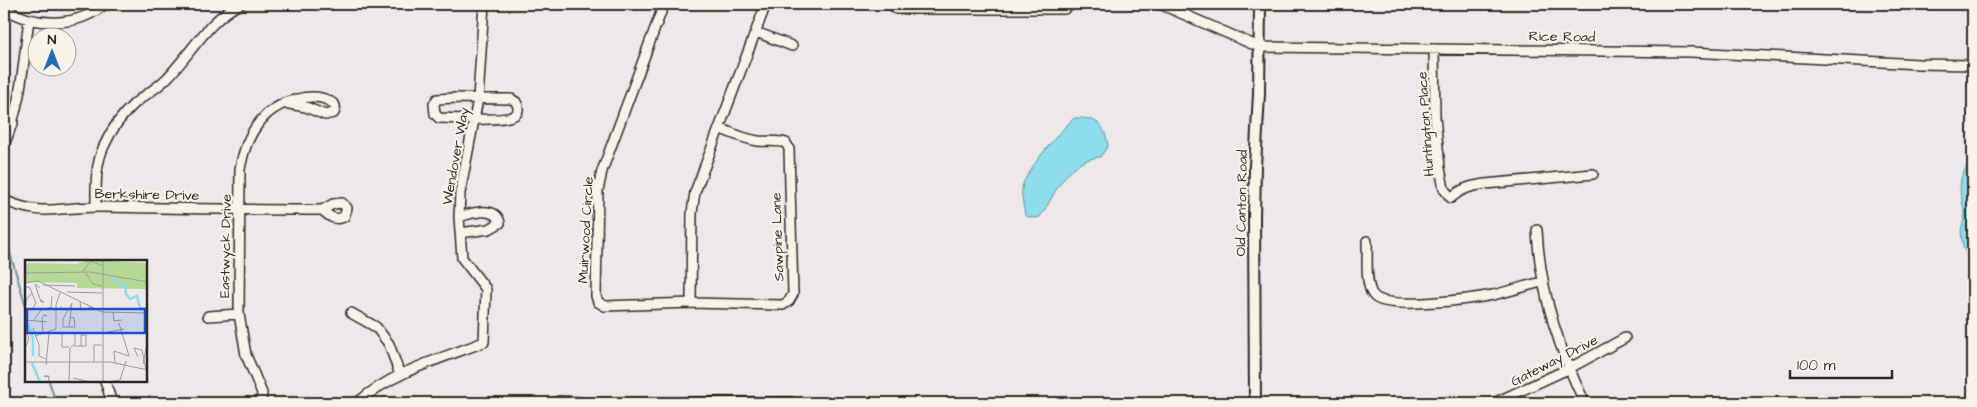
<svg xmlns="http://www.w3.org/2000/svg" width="1977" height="407" viewBox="0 0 1977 407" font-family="'Architects Daughter',sans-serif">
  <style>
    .water { fill: #8eddec; stroke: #66969f }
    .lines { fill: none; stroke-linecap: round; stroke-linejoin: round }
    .stream { stroke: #66969f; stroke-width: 2 }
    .minor-casing { stroke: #2b2b2b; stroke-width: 12 }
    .major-casing { stroke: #2b2b2b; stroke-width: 14 }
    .minor { stroke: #f7f3e8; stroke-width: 9 }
    .major { stroke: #f7f3e8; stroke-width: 10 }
    .labels { text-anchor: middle; stroke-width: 4.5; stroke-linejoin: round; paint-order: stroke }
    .street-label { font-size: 14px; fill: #2b2b2b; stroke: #f7f3e8 }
    .inset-river { fill: none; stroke: #8eddec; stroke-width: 2.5 }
    .inset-road { fill: none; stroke: #9f9c9d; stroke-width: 1 }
    .view { fill: #1d4ed8; fill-opacity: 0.15; stroke: #1d4ed8; stroke-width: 2.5 }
    .inset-edge { fill: none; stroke: #2b2b2b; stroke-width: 2.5 }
  </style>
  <rect width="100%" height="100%" fill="#ede8e9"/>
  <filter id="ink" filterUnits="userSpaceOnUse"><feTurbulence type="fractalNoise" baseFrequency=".02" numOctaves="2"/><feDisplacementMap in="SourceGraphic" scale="10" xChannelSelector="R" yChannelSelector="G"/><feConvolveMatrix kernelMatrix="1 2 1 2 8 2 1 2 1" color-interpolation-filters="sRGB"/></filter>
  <g filter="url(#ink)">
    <path class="water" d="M1074,118C1095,117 1105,123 1108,146L1100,157C1065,161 1057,192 1040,217L1034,218L1025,216C1024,207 1021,197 1022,188C1024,172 1061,130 1074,118Z
      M1973,154V266L1963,247L1961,231L1965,214L1960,191L1961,178Z"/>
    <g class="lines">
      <path class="stream" d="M4,233L26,307
        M49,381L56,403"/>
      <g class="minor-casing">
        <path id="minor" d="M664,4L602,171L598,191L596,296L598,302L605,306L691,303L783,305L789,301L793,294L789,149L786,143C776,140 768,142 758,141C744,139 731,133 719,128
          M891,4L896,9H1064L1073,4
          M1160,4L1259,47L1691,52L1919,64L1973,65
          M4,8C34,27 77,28 105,4
          M756,32L792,46
          M1434,49L1435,117L1440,168L1444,189L1451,198C1462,188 1472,186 1485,184L1593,174
          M454,98L511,99L516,102C518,105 519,110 517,113C511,123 452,118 439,118L435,114L434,104L437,99Z
          M4,120L13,124
          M4,145C22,103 23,64 29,19
          M4,200C43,218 61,206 101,207C174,208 248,210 322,210L333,204L342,203L347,208L344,217C334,221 329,216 322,210
          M96,207C96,186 95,165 104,146C111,130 122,115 135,103C146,94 159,87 168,77C192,52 209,19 240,4
          M459,217C471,213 496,205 500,223L489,229L460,233
          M1537,230C1540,292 1558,348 1585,403
          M1367,241C1368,255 1364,289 1375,297C1390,310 1472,299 1493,295C1510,291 1526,286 1542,282
          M691,303L692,213L695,192L766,4
          M351,313L376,327L389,344L400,375
          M208,316L239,314
          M105,381L112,403
          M261,403L262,393L246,355L239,314L240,169C244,147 251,129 267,114C281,102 312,91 329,101C335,104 337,106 334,113L325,115L306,107L284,103
          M357,403C392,372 440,359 484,342L486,289L462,258L459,217L460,193L478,99L484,4
          M555,403L559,401L579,402
          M579,403L791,402L794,403
          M1494,403L1568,369L1625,338"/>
      </g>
      <g class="major-casing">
        <path id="major" d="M1255,403L1254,219L1255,166L1259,94L1260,4"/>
      </g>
      <use href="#minor" class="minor"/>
      <use href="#major" class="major"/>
    </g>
  </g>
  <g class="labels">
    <g class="street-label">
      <text transform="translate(1562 36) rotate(1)" y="5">Rice Road</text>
      <text transform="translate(1425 124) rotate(-94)" y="5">Huntington Place</text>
      <text transform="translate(455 156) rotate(-80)" y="5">Wendover Way</text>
      <text transform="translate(147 194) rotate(1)" y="5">Berkshire Drive</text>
      <text transform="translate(1241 203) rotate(-89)" y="5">Old Canton Road</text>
      <text transform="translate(585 230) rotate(-87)" y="5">Muirwood Circle</text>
      <text transform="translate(777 237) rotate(-92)" y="5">Sawpine Lane</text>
      <text transform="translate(225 246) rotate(-89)" y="5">Eastwyck Drive</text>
      <text transform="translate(1554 360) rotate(-27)" y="5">Gateway Drive</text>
    </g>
  </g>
  <g transform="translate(25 260)">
    <rect width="122" height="122" fill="#ede8e9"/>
    <path d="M63,0L122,3V29L52,28V23L0,22L1,3L52,4Z" fill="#b4d995"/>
    <path class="inset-river" d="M87,17L96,25H100L101,34L105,39L112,36L115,48L123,49M2,62L8,79V96M7,103L15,122"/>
    <path class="inset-road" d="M57,12L66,1L78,6M0,13L65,12L123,22M61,13L68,24L77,26M0,23L13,21L77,52L123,53M18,25L50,26M0,26L5,28L11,43L7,50L0,48M15,28L10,24L16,42H19L16,40M42,32L77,33M27,36L26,48L34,49L37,46M55,42L56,50L67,47M47,43L44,67H38V59ZM0,48L2,38L8,33M88,52L89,61L97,60M1,60L22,62M8,61L16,50L26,47M94,63L104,96M44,67H50L49,58L45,57M8,68L14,85V96L21,99M0,69L4,79L0,88M78,73L99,69M18,74L17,58L19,55L22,56L19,55M10,76L31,69V45L35,33M49,86H61V75H56V86M44,87H37V73H50V84L46,87M113,97L109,88L117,90L121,110M0,102H85L123,110M69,102V85H77M90,103L89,91L104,96M118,104L123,79M21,105L24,73M48,118L66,122M23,122L24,118V116H19L24,117M44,122L45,88M78,122V0M82,122L95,120L101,101"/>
    <path class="view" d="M2,49H120V73H2Z"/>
    <rect width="122" height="122" class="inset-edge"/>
  </g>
  <rect width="1977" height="407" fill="none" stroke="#f7f3e8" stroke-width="20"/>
  <rect x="10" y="10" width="1957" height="387" fill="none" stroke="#2b2b2b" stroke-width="2" filter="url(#ink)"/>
  <g transform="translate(52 52)"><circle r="24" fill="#f7f3e8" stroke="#a5a39c"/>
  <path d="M0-4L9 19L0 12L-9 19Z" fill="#1f6fb2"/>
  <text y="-8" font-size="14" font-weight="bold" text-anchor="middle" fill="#2b2b2b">N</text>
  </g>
  <path d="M1790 370v8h102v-8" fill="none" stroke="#2b2b2b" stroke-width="2.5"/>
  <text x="1797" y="370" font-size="15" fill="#2b2b2b" stroke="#f7f3e8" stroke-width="4" paint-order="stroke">100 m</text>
</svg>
